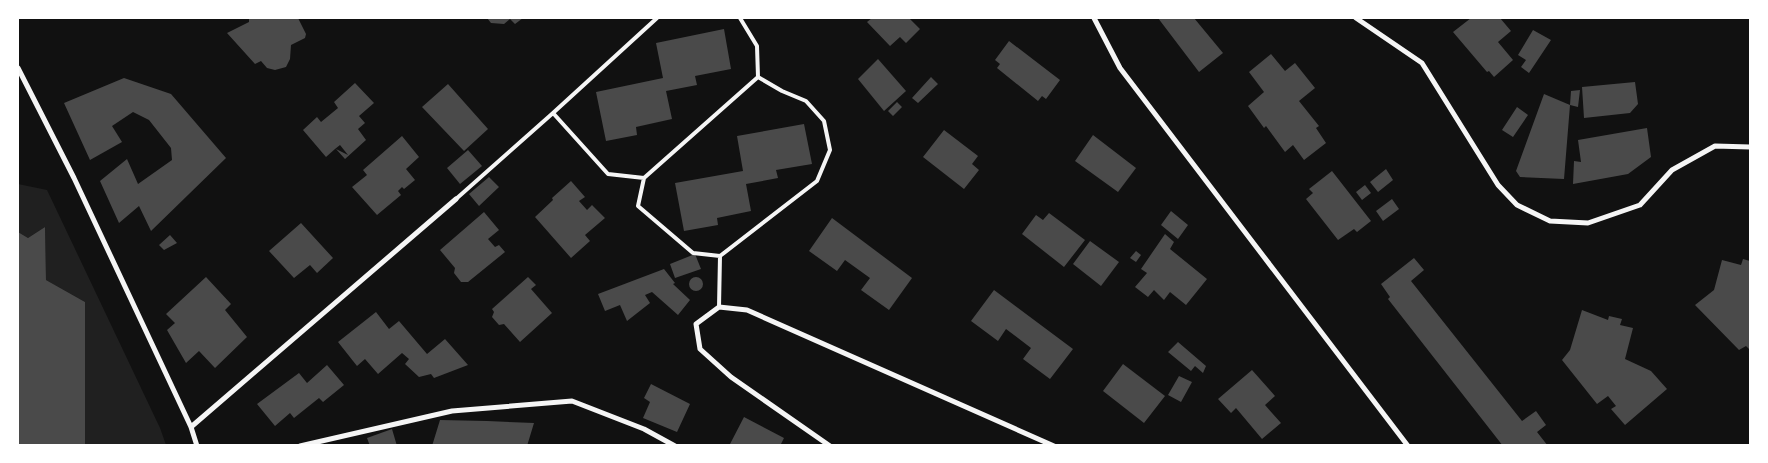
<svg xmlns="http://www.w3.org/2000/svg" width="1768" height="463" viewBox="0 0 1768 463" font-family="'Golos Text',sans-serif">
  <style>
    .green { fill: #202020 }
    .building { fill: #4a4a4a }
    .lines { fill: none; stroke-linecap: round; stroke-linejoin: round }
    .service { stroke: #f5f5f5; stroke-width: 4 }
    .minor { stroke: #f5f5f5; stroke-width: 5 }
  </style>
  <rect width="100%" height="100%" fill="#111"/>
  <path class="green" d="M18,184L47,190L160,428L166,445H85V302L46,280L45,227L28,238L18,232Z"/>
  <path class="building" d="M249,18H298L306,34L305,38L291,45L290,59L286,67L275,70L267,68L261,61L255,64L227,33L249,22Z
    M487,18H523L515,24L510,19L504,24L491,23Z
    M872,18H909L920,29L906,43L900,37L890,46L867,22Z
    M1158,18H1194L1223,53L1199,72Z
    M1471,18H1500L1511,31L1498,42L1513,60L1494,77L1489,71L1487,72L1453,32Z
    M724,29L731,69L695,76L697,85L666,91L672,119L636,127L637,135L606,141L596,92L663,78L656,43Z
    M1533,30L1551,40L1529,73L1521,67L1526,60L1518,55Z
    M1009,41L1060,80L1046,99L1042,96L1038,101L997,68L1000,64L995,60Z
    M1271,54L1285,71L1295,63L1315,88L1299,101L1319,126L1316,128L1326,143L1304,160L1293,145L1285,152L1266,126L1264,128L1248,106L1264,92L1249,72Z
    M878,59L906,91L884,111L858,79Z
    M931,77L938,84L918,103L912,98Z
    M124,78L171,94L226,158L151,231L139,206L119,223L100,181L127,159L138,184L172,160L171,148L149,120L133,112L112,126L122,142L90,160L64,103Z
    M1635,82L1638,104L1630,113L1584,118L1582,87Z
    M355,83L374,103L359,116L365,123L358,129L366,140L345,159L336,149L348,155L340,145L335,149L326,157L303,130L317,117L321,122L338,108L334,102Z
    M448,84L488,129L464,151L422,107Z
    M1580,90L1578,107L1570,105L1571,91Z
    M1544,94L1570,105L1564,179L1520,177L1516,171Z
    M897,102L902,107L893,116L888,111Z
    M1517,107L1528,115L1513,137L1502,130Z
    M804,124L812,164L776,170L778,178L746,184L751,211L717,218L718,225L684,231L675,183L743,171L737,136Z
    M1647,128L1651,157L1628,174L1573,184L1574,161L1581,162L1578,140Z
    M944,130L978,156L972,164L979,170L964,189L923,157Z
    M1093,135L1136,168L1118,192L1075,161Z
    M402,136L419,157L406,169L415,180L404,189L402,187L398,191L401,195L377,215L352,187L367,175L363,170Z
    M468,150L482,166L460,184L447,168Z
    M1386,169L1393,180L1378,192L1370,182Z
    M1332,171L1371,221L1357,232L1354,229L1338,240L1306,199L1313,193L1309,189Z
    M489,177L499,187L479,206L469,194Z
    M571,181L585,197L579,201L587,210L592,205L605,218L585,235L590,241L571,258L535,217L553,200L552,198Z
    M1365,185L1371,193L1362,200L1356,192Z
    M1392,199L1399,209L1383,221L1376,211Z
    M1171,211L1188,225L1178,239L1161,225Z
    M484,212L499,230L488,239L495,247L499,245L505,252L468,282H461L454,273L455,268L440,250Z
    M1049,213L1085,240L1064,267L1022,234L1036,215L1043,220Z
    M832,218L912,278L889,310L861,290L870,278L845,260L837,271L809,251Z
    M301,223L333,258L317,273L310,265L294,278L269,251Z
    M45,227L46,280L85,302V446H18V232L28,238Z
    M1165,234L1174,242L1170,249L1207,279L1186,305L1170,292L1164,300L1154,290L1148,297L1135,287L1147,273L1141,269Z
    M170,235L177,243L164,250L159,245Z
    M1090,241L1119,262L1101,286L1073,264Z
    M1136,251L1141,255L1136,262L1130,258Z
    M695,254L701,269L675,278L670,264Z
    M1414,258L1424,270L1411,281L1522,421L1536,411L1546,425L1537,432L1548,446H1503L1388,299L1390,297L1381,284Z
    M1743,259L1750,261V350L1746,346L1739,350L1695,305L1714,290L1722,260L1741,265Z
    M664,269L675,283L673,284L690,300L678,315L652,292L645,295L650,303L627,321L620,305L605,311L598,294Z
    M689 284a7 7 0 1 1 14 0a7 7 0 1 1-14 0Z
    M206,277L231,304L225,310L247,337L215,368L199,351L186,363L167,330L175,323L166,314Z
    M528,277L536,285L531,289L552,313L520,342L504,324L499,325L492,317L494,312L492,309Z
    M994,290L1073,349L1050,379L1023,359L1031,348L1006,329L998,341L971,321Z
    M1582,310L1608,320L1609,316L1622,319L1620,325L1633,328L1625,359L1651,371L1667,389L1625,425L1611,409L1616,406L1608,396L1597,404L1562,360L1570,350Z
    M376,312L389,329L399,321L427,354L445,339L468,365L434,378L431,374L419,377L405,364L409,359L402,353L378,374L365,359L357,366L338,342Z
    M1178,342L1206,366L1203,373L1195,366L1191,371L1168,352Z
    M1123,364L1165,396L1144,423L1103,391Z
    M327,365L344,385L323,402L319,398L294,418L290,413L275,426L257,404L299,373L307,383Z
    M1252,370L1275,396L1265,405L1281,423L1262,439L1236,408L1231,413L1218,399Z
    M1179,376L1192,382L1181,402L1168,395Z
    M651,384L690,404L677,432L643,418L650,402L644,398Z
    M744,417L784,438L780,446H729Z
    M440,420L487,421L534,423L527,446H432Z
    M392,429L397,446H370L367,438Z"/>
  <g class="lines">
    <path class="service" d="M657,18L553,113L608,174L644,178L758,77L757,46L740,18
      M644,178L638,206L693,253L720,256L817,181L830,150L824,121L806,101L782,91L758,77
      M456,199L553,113
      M719,307L720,256"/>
    <path class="minor" d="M1094,18L1120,68L1408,446
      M1356,18L1422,63L1498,185L1517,205L1550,221L1588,223L1640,205L1672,170L1715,146L1750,147
      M18,68L74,178L191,427L197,446
      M191,427L456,199
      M300,446L452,411L572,401L644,429L675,446
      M830,446L731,377L700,349L696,324L719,307L747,310L1054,446"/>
  </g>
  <rect width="1768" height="463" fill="none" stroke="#ffffff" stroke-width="38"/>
</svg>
